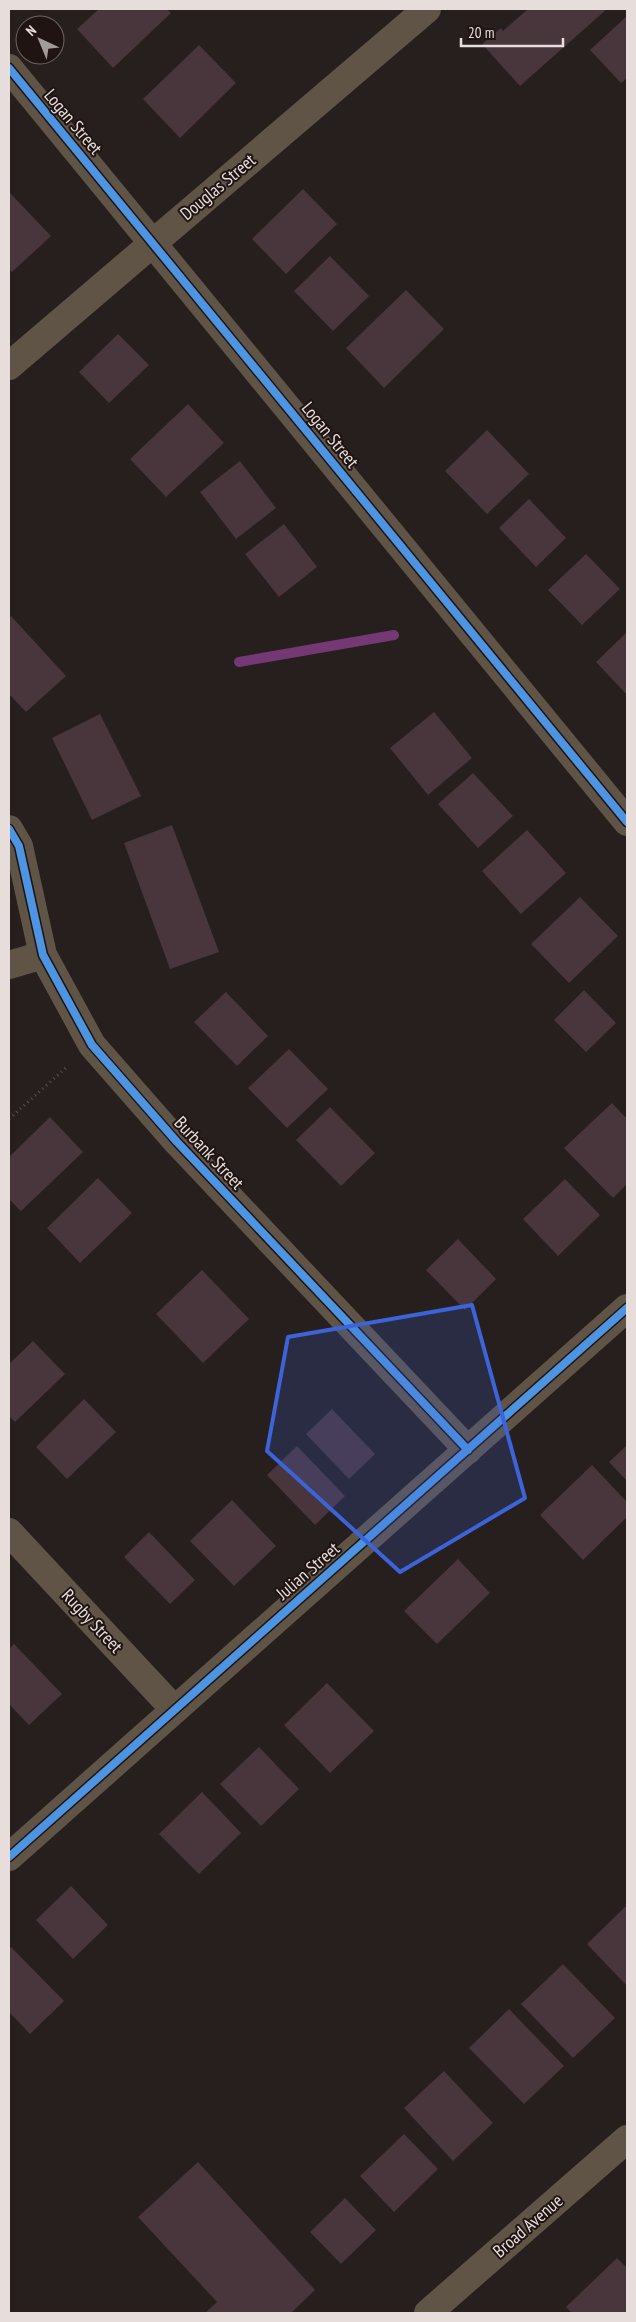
<svg xmlns="http://www.w3.org/2000/svg" width="636" height="2322" viewBox="0 0 636 2322" font-family="'PT Sans Narrow',sans-serif">
  <style>
    .lines { fill: none; stroke-linecap: round; stroke-linejoin: round }
    .stream { stroke: #743874; stroke-width: 10 }
    .building { fill: #49353c }
    .path { stroke: #5b5149; stroke-width: 3; stroke-dasharray: 1 4; stroke-linecap: butt }
    .street { stroke: #605446; stroke-width: 28 }
    .cycleway-casing { stroke: #1f1411; stroke-width: 11 }
    .cycleway { stroke: #4d94e3; stroke-width: 8 }
    .marked { fill: #3b64d9; fill-opacity: 0.2; stroke: #3b64d9; stroke-width: 4; stroke-linejoin: round }
    .labels { text-anchor: middle; stroke-width: 4; stroke-linejoin: round; paint-order: stroke }
    .street-label { font-size: 18px; fill: #e7dedc; stroke: #1f1411 }
  </style>
  <rect width="100%" height="100%" fill="#261f1e"/>
  <g class="lines">
    <path class="stream" d="M239,662L394,635"/>
  </g>
  <path class="building" d="M99,9H167L171,13L113,68L77,29Z
    M528,9H607L520,86L482,44L501,28L503,31Z
    M627,16V78L621,83L590,50Z
    M199,45L236,83L180,138L143,99Z
    M303,189L337,224L286,274L252,239Z
    M10,193L51,236L12,272L9,269Z
    M330,256L369,296L333,331L294,291Z
    M406,290L444,329L384,388L346,348Z
    M118,334L149,365L109,403L79,372Z
    M188,404L224,443L166,497L130,459Z
    M487,430L529,474L487,514L445,471Z
    M240,461L276,508L236,539L200,492Z
    M529,499L566,538L536,567L499,528Z
    M284,524L317,567L279,597L245,554Z
    M586,554L620,589L582,625L548,590Z
    M11,616L66,676L26,712L9,694V618Z
    M627,632V695L596,662Z
    M434,712L472,758L428,795L390,748Z
    M100,714L141,796L92,820L52,738Z
    M473,773L513,816L478,848L438,804Z
    M172,825L219,952L170,969L124,843Z
    M527,830L566,873L521,914L482,871Z
    M580,897L618,936L569,983L531,944Z
    M584,990L616,1023L586,1052L554,1020Z
    M226,992L268,1036L237,1066L194,1022Z
    M289,1049L328,1089L287,1128L248,1088Z
    M612,1103L627,1119V1184L613,1198L564,1148Z
    M330,1107L375,1153L341,1186L296,1140Z
    M50,1117L83,1152L21,1211L9,1199V1157Z
    M98,1178L132,1213L80,1263L47,1228Z
    M565,1179L600,1215L558,1256L523,1219Z
    M458,1239L496,1279L465,1310L426,1270Z
    M202,1270L249,1319L203,1363L156,1314Z
    M33,1341L65,1374L15,1422L9,1416V1364Z
    M84,1399L116,1432L67,1479L36,1447Z
    M332,1409L375,1454L349,1479L306,1434Z
    M627,1445V1481L609,1462Z
    M297,1446L345,1496L315,1525L267,1475Z
    M592,1465L627,1502V1517L583,1560L540,1515Z
    M232,1500L276,1546L234,1586L190,1541Z
    M149,1532L195,1580L170,1604L124,1557Z
    M458,1559L490,1593L437,1644L404,1611Z
    M14,1644L62,1694L29,1725L9,1704V1649Z
    M327,1683L374,1731L330,1773L284,1725Z
    M259,1747L299,1789L261,1826L220,1784Z
    M202,1792L241,1833L199,1874L159,1834Z
    M71,1886L108,1925L73,1959L36,1920Z
    M627,1905V1986L587,1944Z
    M11,1947L64,2001L30,2034L9,2012V1949Z
    M563,1964L615,2018L573,2058L521,2004Z
    M509,2009L564,2066L524,2104L469,2048Z
    M444,2071L493,2123L453,2161L404,2108Z
    M404,2134L438,2169L394,2212L360,2176Z
    M198,2162L315,2290L291,2313H205L217,2302L138,2217Z
    M345,2198L376,2230L341,2264L310,2232Z
    M617,2258L627,2268V2313H572L566,2307Z"/>
  <g class="lines">
    <path class="path" d="M9,1119L68,1066"/>
    <path class="street" d="M9,68L627,822
      M9,366L427,9
      M9,829L19,846L43,955L92,1045L177,1142L468,1450
      M9,965L43,955
      M9,1532L174,1709
      M9,1857L627,1308
      M428,2313L627,2139"/>
    <g class="cycleway-casing">
      <path id="cycleway" d="M9,68L627,822
        M9,829L19,846L43,955L92,1045L177,1142L468,1450
        M9,1857L627,1308"/>
    </g>
    <use href="#cycleway" class="cycleway"/>
  </g>
  <path class="marked" d="M472,1305L525,1498L400,1572L267,1451L288,1337Z"/>
  <g class="labels">
    <g class="street-label">
      <text transform="translate(73 122) rotate(50)" y="6">Logan Street</text>
      <text transform="translate(218 187) rotate(-40)" y="6">Douglas Street</text>
      <text transform="translate(330 435) rotate(51)" y="6">Logan Street</text>
      <text transform="translate(209 1153) rotate(47)" y="6">Burbank Street</text>
      <text transform="translate(308 1571) rotate(-41)" y="6">Julian Street</text>
      <text transform="translate(92 1621) rotate(47)" y="6">Rugby Street</text>
      <text transform="translate(528 2226) rotate(-41)" y="6">Broad Avenue</text>
    </g>
  </g>
  <rect width="636" height="2322" fill="none" stroke="#e7dedc" stroke-width="20"/>
  <g transform="translate(40 40) rotate(316)"><circle r="24" fill="#1f1411" stroke="#6f6562"/>
  <path d="M0-4L9 19L0 12L-9 19Z" fill="#a39b9a"/>
  <text y="-8" font-size="14" font-weight="bold" text-anchor="middle" fill="#e7dedc">N</text>
  </g>
  <path d="M461 38v8h102v-8" fill="none" stroke="#e7dedc" stroke-width="2.5"/>
  <text x="468" y="38" font-size="15" fill="#e7dedc" stroke="#1f1411" stroke-width="4" paint-order="stroke">20 m</text>
</svg>
